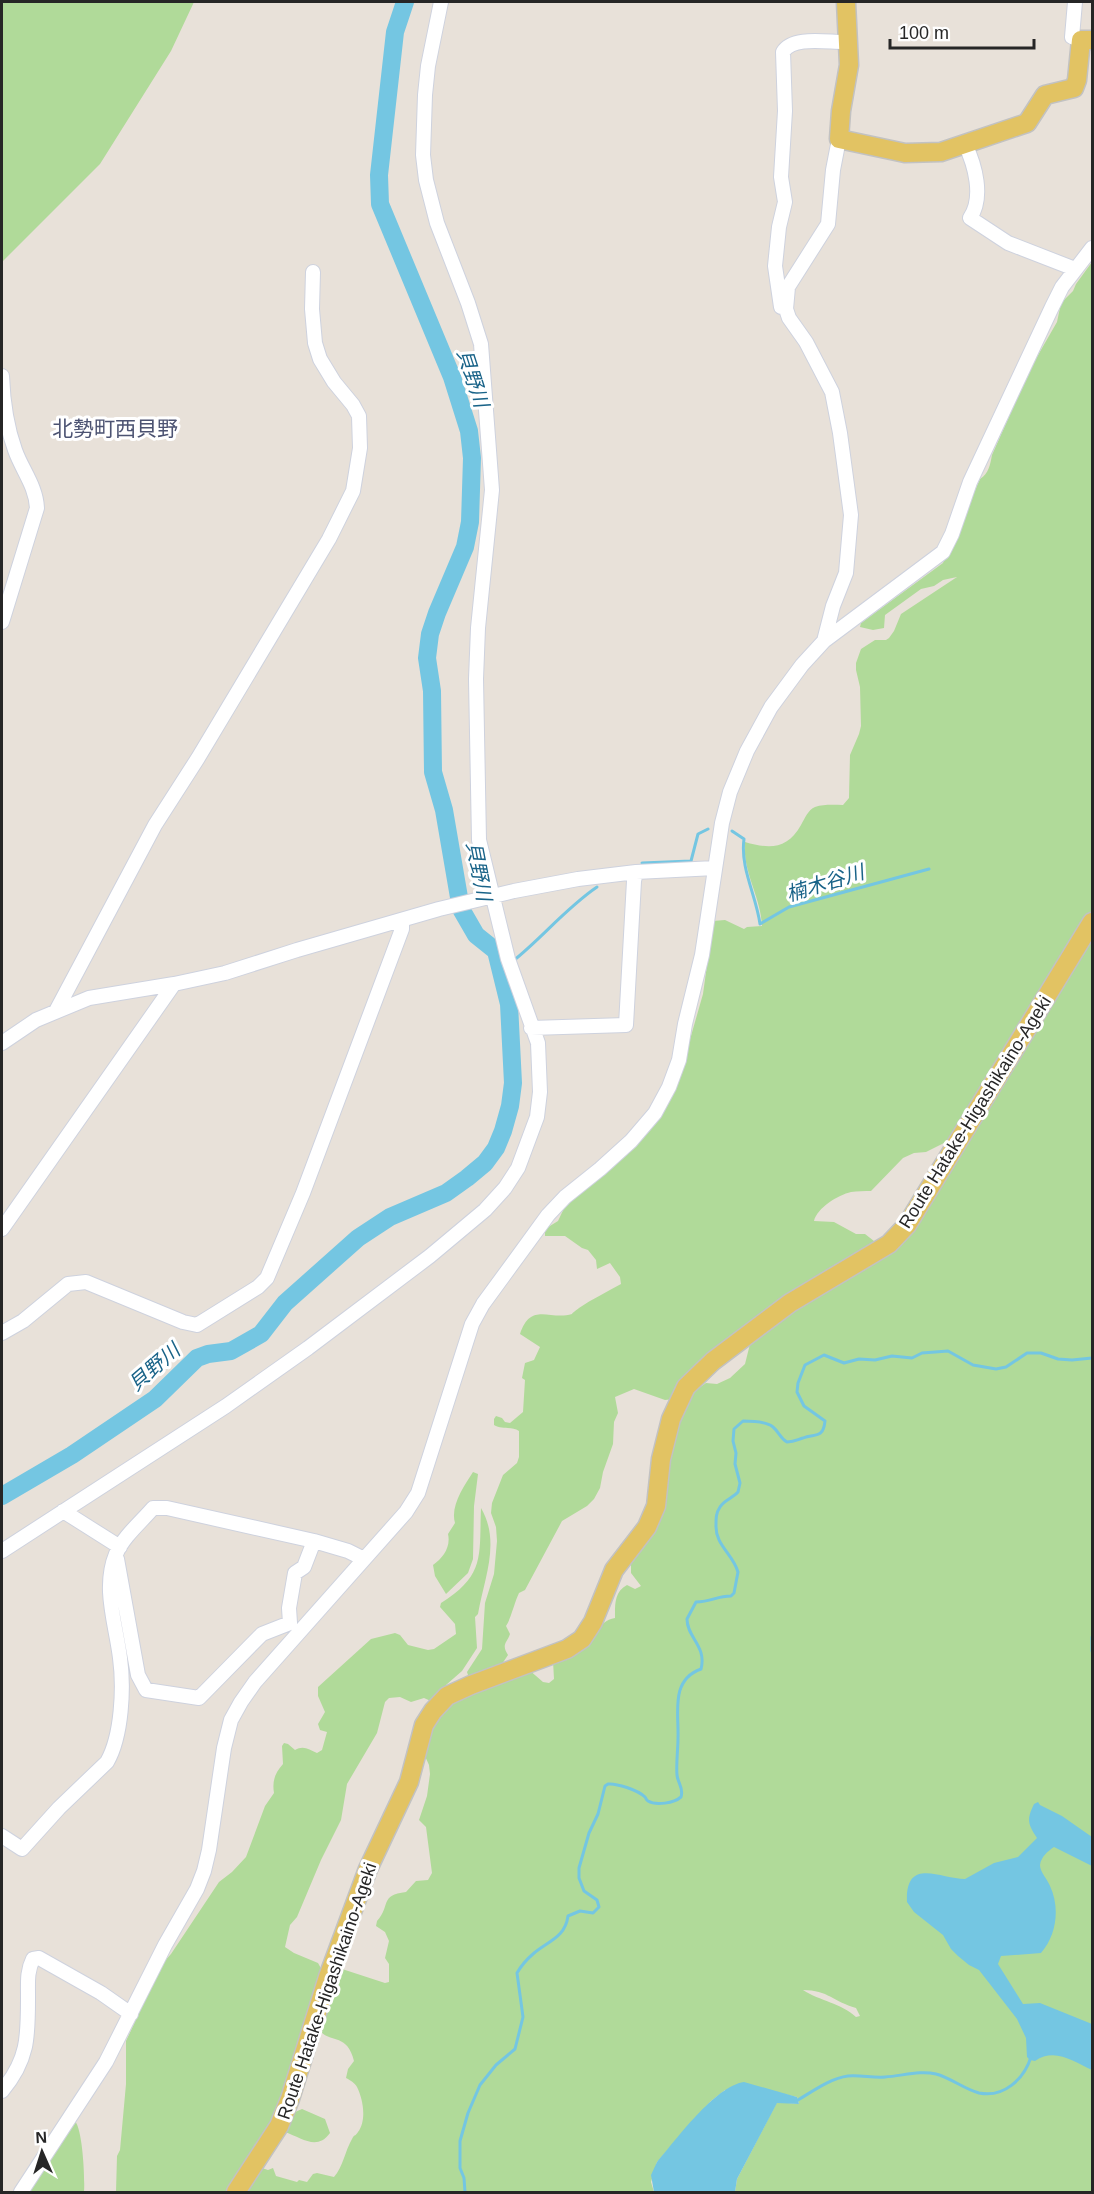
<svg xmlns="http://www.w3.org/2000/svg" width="1094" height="2194" viewBox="0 0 1094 2194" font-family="Helvetica,'Noto Sans JP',sans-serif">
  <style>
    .green { fill: #b0da99; fill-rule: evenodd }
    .water { fill: #74c6e2 }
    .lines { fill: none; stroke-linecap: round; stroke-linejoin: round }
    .stream { stroke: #74c6e2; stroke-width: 3 }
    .river { stroke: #74c6e2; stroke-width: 18 }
    .minor-casing { stroke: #ced2de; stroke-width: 16 }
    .major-casing { stroke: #c2c2c2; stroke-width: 21 }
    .minor { stroke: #fff; stroke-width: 14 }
    .major { stroke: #e2c363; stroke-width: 18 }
    .labels { text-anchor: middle; stroke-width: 6; stroke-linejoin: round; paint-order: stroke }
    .street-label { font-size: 18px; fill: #262626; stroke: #fff }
    .water-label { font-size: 20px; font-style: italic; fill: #196388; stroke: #fff }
    .quarter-label { font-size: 21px; fill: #4c5372; stroke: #fff }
  </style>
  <rect width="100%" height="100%" fill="#e8e1d9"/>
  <path class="green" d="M2,2H194L171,51L100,164L2,262Z
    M1092,262V915L956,1137L926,1152L914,1153L903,1158L871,1191C865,1191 857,1191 851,1192C838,1195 817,1208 814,1221L834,1222L856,1234H865L874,1241V1244L674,1399L665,1400L634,1389L615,1397L618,1413L614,1422L613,1444L603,1472L600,1488L594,1499L587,1506L562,1521L525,1590L519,1593C515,1601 510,1621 506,1626L510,1634C507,1643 501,1644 508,1655L500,1667L469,1678L467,1672L482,1649L485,1603L494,1574L497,1541L496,1527L491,1513L492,1503L503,1475L517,1463L519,1457V1431C511,1426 502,1430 494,1425V1419L496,1416L502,1418L505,1422L510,1423L523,1412L525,1380L522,1378L525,1363L534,1360L540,1347L520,1334C531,1301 550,1321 572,1314C572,1313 578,1309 579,1308C592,1299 607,1292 621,1284L620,1277L610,1263L597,1269L596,1260L588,1250L582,1248L565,1236H545V1229L558,1221L567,1202L634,1146L685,1057L703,994L713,921L725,920L744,929L747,927L762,926C761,897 742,871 745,842C769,849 787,850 801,825C805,818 808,810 815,807C824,804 834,805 843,805L849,798L850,755L859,734L861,726L860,687L856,670V663L861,649L875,640H886L889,638L894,631L901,614L957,577L943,580L934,586L921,589L885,615L884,628L873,630L860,627L861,623L943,563L980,479C989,473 990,465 992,455L1030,369L1057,322L1061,303L1073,291L1076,284Z
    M1092,937V2192H735L737,2179L777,2102L799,2104L797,2097L767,2090H725L711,2101L657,2162L651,2182L654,2192H242L259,2167L268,2170L273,2168L276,2176L297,2182L299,2180L307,2182L313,2174L317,2173L334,2177C343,2167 345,2151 352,2139C356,2132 353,2139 358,2132C367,2120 363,2099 357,2087C355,2083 350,2080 346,2078L348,2069L354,2061C347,2031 328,2045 318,2028L339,1968L385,1983L389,1982V1964L385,1958L389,1941L385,1932L376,1926L377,1921C391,1906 379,1895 406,1892L416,1881L428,1880L432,1873L426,1827L419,1820L427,1796L430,1774L429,1765L424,1754L430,1727L448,1702L528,1669L543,1682L549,1683L554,1679L553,1661C562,1659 573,1658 580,1651C594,1640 597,1621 615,1618C615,1605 614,1592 627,1585L635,1589L641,1586L631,1573V1560L674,1430L692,1393L706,1383L717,1384L730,1378L745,1364L750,1344L813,1296L880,1258ZM803,1990C828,1990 834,2002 856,2008L860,2016L856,2017C841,2003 820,2001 803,1990Z
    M473,1472L478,1474L474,1506L473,1559L468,1573L446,1594L435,1576L433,1565C443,1558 451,1547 448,1534L455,1523C450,1506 464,1486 473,1472Z
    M481,1508C501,1542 484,1579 478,1614L475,1617L477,1648L462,1671L446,1685L445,1691L433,1702L424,1698L411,1702L400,1697L389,1698L385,1702L377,1733L347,1784L341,1820L321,1860L297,1917L290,1925L285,1947L294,1953L318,1963L323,1972L287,2097L231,2192H116L117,2156L120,2150L126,2084V2041L162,1964L171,1954L219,1882L232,1872L246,1857L265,1806L274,1793C272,1781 275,1773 283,1764L282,1746L284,1743L288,1744L295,1750C303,1745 309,1749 317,1753L322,1750L327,1732L320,1730L318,1724L325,1712L318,1696V1687L371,1639L395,1633L400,1635L408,1645L428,1650L434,1649L456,1634L455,1624L440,1607L441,1603C486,1575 479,1555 481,1508Z
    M302,2109L325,2119L330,2133C317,2151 302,2138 285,2132L293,2113Z
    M75,2121C83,2131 85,2179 84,2192H27Z"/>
  <path class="water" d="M1038,1802L1040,1805L1062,1816L1092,1837V1866L1054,1847C1048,1851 1041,1857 1040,1865C1040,1872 1048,1880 1050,1886C1060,1907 1057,1935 1041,1953L1001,1956L998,1964L1023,2004L1040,2003L1092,2024V2070C1074,2062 1055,2047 1035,2061L1030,2060L1027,2057L1026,2038L1017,2019L979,1970L969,1965L958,1956L951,1949L943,1935L914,1912L907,1902C905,1856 941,1879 965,1879L994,1863L1018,1857L1037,1838C1027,1823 1027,1819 1034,1804Z
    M744,2082L797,2097L799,2104L777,2103L737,2179L735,2192H654L651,2175L657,2162C676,2140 715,2086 744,2082Z"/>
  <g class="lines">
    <path class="stream" d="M452,377L461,366
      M732,831L744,839C740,868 756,895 760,924L789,907L929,869
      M642,863L691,861L698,834L708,829
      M513,961C542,938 566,908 597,887
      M1092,1637V1651
      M795,2100H798C813,2091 831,2078 848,2076C861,2075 873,2078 885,2077C902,2076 920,2070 936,2074C951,2078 964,2089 979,2093C1004,2098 1024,2079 1031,2057
      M465,2192L464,2178L460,2168V2141L468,2113L480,2085L496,2065L515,2049L523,2017L517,1973C521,1966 526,1960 533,1954C548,1941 565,1938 568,1916L580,1911L593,1913L599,1907L597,1900L584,1891L579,1878V1868L589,1833L598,1814L605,1786L608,1784C616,1783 638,1790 645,1797C646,1798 646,1800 648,1801C656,1806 674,1803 681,1797C684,1788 678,1784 677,1775C676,1763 678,1750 678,1738C679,1713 670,1680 701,1669C707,1646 687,1638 687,1619L696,1602C712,1602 716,1596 731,1596L734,1593L738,1572C733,1554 715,1545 716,1525C716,1518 716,1513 720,1507C724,1500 733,1498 738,1492L740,1483L735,1464L736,1453L733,1441L734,1429L743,1421C751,1421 767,1422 773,1427C779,1432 780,1438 787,1442C794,1442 797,1440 803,1438C814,1433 823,1440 825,1421L804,1406L797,1392L798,1383L805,1365L824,1355L844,1363L859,1359L875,1360L892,1356L912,1358L922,1353L948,1351L973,1365L996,1369L1006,1367L1027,1353H1041L1058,1359L1072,1360L1092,1358"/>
    <path class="river" d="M2,1496L72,1455L155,1399L197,1358L208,1354L231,1351L261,1334L285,1303L358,1238L390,1217L446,1193L467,1178L485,1163L496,1148L503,1131L510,1106L513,1083L509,1004L496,951L476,935L461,909L444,810L433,772L432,691L427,658L430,634L437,613L465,547L470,522L472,458L469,431L452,377L380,204L379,175L395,32L405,2"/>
    <g class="minor-casing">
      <path id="minor" d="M1075,2L1072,37L1081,40
        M965,144C975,165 984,197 970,218L1008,243L1075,269
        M781,307L775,266L779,227L785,202L781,177L785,111L783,52C793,35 830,43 847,42
        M2,376C3,402 6,425 15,450C22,470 36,486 37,508L2,622
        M824,641L833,606L846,573L851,515L840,433L832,392L806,342L789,318L786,309L788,287L828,224L833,170L839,139
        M56,1011L155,825L198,758L329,539L353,491L360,448L359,416L353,405L334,382L320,359L315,343L312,309L313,272
        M531,1028L626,1025L634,881L636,872
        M2,1043L36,1020L89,998L174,984L225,973L297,950L439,909L514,891L578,879L636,872L715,868
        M2,1229L174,984
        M2,1333L23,1321L68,1284L86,1282L183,1322L197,1325L258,1287L267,1278L303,1193L402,929V920
        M63,1511L120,1547
        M2,1551L226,1406L308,1348L430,1256L485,1210L505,1188L518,1168L537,1117L540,1092L538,1043L508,959L479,840L476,679L478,628L492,490L481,344L468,303L437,223L426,180L423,155L425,95L428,66L441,2
        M117,1559L138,1675L146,1690L199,1698L262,1634L290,1623L289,1608L295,1573L304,1567L314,1541
        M2,1836L22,1849L59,1808L107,1762C122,1736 124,1687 120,1658C116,1624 102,1588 116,1554C123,1537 141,1522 153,1508H167L314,1541L348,1551L364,1559
        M2,2091C29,2059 28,2035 28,1995C28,1982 27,1971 33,1959L39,1958L101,1993L131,2014
        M21,2192L106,2062L165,1945L197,1889L204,1871L209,1850L224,1748L231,1720L241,1702L255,1682L406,1512L418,1493L472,1324L483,1304L548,1215L565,1197L600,1169L631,1141L655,1113L669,1087L679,1060L685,1024L702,955L722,823L730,792L747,751L771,707L802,665L824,641L943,552L952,534L970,482L1052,307L1062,287L1092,248"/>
    </g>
    <g class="major-casing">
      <path id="major" d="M846,2L849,65L841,111L839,139L905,153L941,152L1027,123L1045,95L1074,88L1077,80L1081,40H1092
        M236,2192L279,2126L290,2099L328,1977L368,1869L409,1782L424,1725L433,1711L447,1696L471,1685L567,1649L582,1639L593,1622L614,1570L647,1527L656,1506L661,1459L671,1419L686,1387L713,1361L790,1303L889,1244L907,1225L1092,922"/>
    </g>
    <use href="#minor" class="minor"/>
    <use href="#major" class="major"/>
  </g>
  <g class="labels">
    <g class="street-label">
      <text transform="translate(975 1112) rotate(-58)" y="6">Route Hatake-Higashikaino-Ageki</text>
      <text transform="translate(327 1991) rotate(-71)" y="6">Route Hatake-Higashikaino-Ageki</text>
    </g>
    <g class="water-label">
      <text transform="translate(473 378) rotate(72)" y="7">貝野川</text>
      <text transform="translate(479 871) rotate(79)" y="7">貝野川</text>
      <text transform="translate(825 883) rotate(-17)" y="7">楠木谷川</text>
      <text transform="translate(154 1367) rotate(-41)" y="7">貝野川</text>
    </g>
    <g class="quarter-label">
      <text x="115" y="436">北勢町西貝野</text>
    </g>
  </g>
  <rect width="1094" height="2194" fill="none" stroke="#262626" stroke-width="6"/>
  <g transform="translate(42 2152) rotate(357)" stroke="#ffffff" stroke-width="4.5" paint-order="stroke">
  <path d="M0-4.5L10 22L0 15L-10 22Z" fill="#262626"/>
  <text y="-9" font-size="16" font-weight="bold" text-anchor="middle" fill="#262626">N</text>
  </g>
  <path d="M890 39v9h144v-9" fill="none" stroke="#262626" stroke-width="3"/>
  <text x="899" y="39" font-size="18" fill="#262626" stroke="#ffffff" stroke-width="4.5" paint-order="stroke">100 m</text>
</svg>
